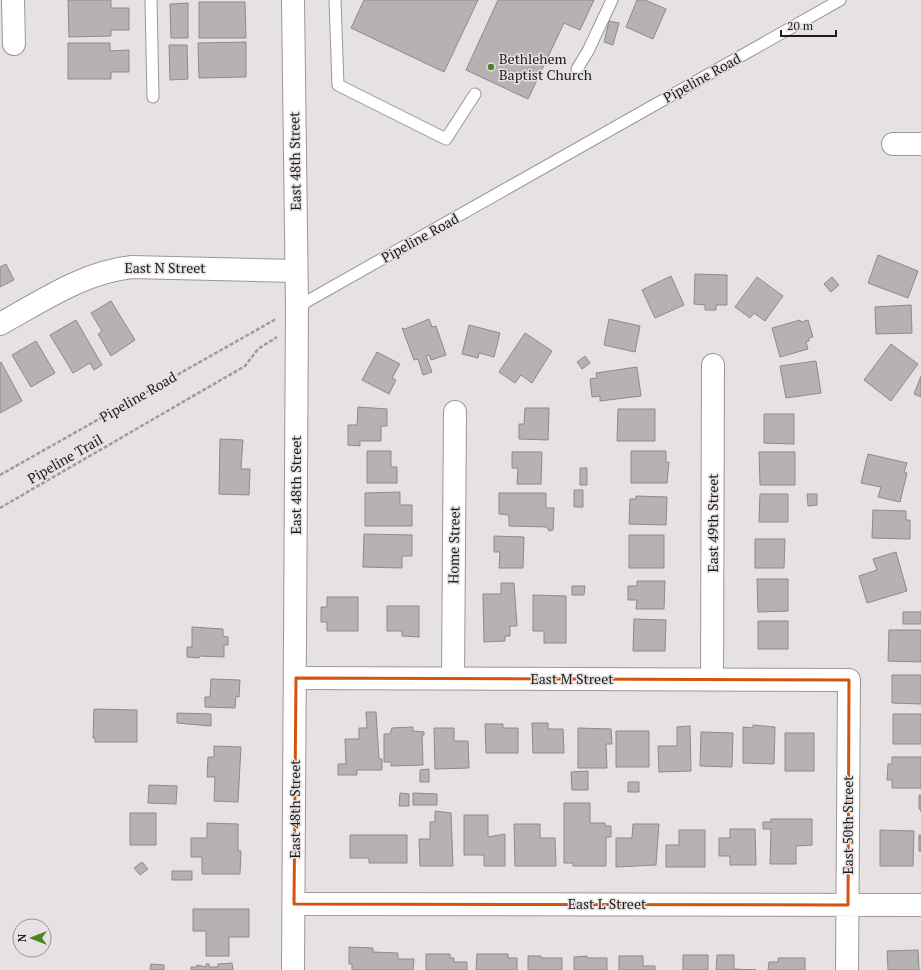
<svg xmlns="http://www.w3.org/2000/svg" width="921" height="970" viewBox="0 0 921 970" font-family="'PT Serif',serif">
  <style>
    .building { fill: #b6b2b2; stroke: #8e8a8a }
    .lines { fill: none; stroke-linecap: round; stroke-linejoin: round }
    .service-casing { stroke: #9b9797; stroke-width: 13 }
    .minor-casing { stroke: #9b9797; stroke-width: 24 }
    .tertiary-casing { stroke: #9b9797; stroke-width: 24 }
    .path { stroke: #9f9b9c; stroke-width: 2.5; stroke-dasharray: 4 2; stroke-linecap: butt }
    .service { stroke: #fff; stroke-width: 11 }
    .minor { stroke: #fff; stroke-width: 22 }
    .tertiary { stroke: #fff; stroke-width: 22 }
    .marked { fill: none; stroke: #d4530e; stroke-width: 3; stroke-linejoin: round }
    .poi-dot { fill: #498522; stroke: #e6e1e2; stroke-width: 1.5 }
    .labels { text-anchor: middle; stroke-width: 3; stroke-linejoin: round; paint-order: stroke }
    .poi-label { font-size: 14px; fill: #1e1c1c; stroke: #e6e1e2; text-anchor: start }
    .street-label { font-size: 14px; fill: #1e1c1c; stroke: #e6e1e2 }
  </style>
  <rect width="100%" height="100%" fill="#e6e1e2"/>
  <path class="building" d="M68,0H111V8H129V30H111V36L69,37Z
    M364,0H478L444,72L351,28Z
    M498,0H594L580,30L564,23L528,99L466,70Z
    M637,0H645L666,9L653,39L626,27Z
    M199,2H245L246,38H199Z
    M188,3V38H171L170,4Z
    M609,21L619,23L613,45L604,42Z
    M246,42V77L199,78L198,43Z
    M68,43H110V51L129,50V72H111V79H68Z
    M169,45H187L188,79L170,80Z
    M878,255L918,271L908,298L868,283Z
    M6,264L14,280L0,287V267Z
    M695,274L727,275V305H716V310H705V305L694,304Z
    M671,276L684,305L655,318L642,290Z
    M757,277L783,296L765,321L754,313L750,318L735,307Z
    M832,277L839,285L831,292L824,284Z
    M111,301L135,340L111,356L98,334L102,331L91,313Z
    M911,305L912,333L876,334L875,307Z
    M429,319L432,327L436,326L446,355L431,360L429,355L426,356L432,372L423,375L418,359L414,360L402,328L405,329Z
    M609,319L640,326L635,352L604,345Z
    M76,320L102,365L94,370L90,363L73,373L50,335Z
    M800,320L801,322L808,320L813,337L809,338V341L806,342L808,349L780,357L772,328Z
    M469,325L500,333L494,357L479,353L478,358L462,354Z
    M525,333L552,351L532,383L521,375L515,383L499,372Z
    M36,341L55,373L31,387L12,355Z
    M891,344L918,364L891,401L864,380Z
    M377,352L400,364L392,378L396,380L389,394L362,380Z
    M585,356L590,363L582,369L577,362Z
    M816,361L821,393L786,398L780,366Z
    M1,362L22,401L0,413V363Z
    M637,367L641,396L600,401V396L592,397L590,379L597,378L596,373Z
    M921,376V397L914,394Z
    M358,407L387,409V426H381V441H360V446L348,445V425H357Z
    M525,408H549L548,440L519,439V424H524Z
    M618,409H655V441H617Z
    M764,414H794V444L764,443Z
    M220,439L243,440L241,469H250L249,495L219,494Z
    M367,451H391V467H397V483H367Z
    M631,451H666V462H669L667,483H631Z
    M512,452H542L541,484H517L518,468H512Z
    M759,452H795V485H760Z
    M868,454L907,463L904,472L907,473L900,502L878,497L881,487L861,483Z
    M580,468H587V485H580Z
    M574,490H583V507H574Z
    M400,492V505H412V526H365V493Z
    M499,493H546V508H554L553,530L549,531L547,527L509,526V515L499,514Z
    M760,494H788V522H759Z
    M807,494H817V505L808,506Z
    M636,496L667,497L666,525L629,524L630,499H636Z
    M873,510L906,511V520H910V539L872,538Z
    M364,534L412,535V556H402V568L363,567Z
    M629,535H664V568H629Z
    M494,536L524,537L523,568H499L500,552H494Z
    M755,539H785L784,568H755Z
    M896,552L907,591L867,603L859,576L877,570L873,559Z
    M757,579H788V611L758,612Z
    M637,581H665L664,609H636L637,600H628V586H637Z
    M501,583H514L517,626H510V636H505V641L484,642L483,594H501Z
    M572,586H585L584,595H572Z
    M533,595L566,596V643H544V631H533Z
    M327,597H358V631H327V622H321V607H327Z
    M387,606H419V637L402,636V631H387Z
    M903,612H921V624H903Z
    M634,619L666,620L665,651H633Z
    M758,621H788V649H758Z
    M192,627L223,629V636L228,637V645H224V657L199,656V658L187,657V647H192Z
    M889,630H921V662L888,661Z
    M892,675H921V704L892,703Z
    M211,679L240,680L239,697L236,696L235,708L205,707V697H210Z
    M94,709L137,710V742H95V738H93Z
    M366,712H376L379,759H382V770H357V775H338V764H346L345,739H359V728H367Z
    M177,713L211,714V726L177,723Z
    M893,714H921V744H893Z
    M532,723H548V729H563L564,753H533Z
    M485,724H503V728H518V753H486Z
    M753,725L775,727L774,764L743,763V727L753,728Z
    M690,726L691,771L659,772L658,746H677V727Z
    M413,727V731L424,732V735H422L423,765L391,766V762H384V734H390L392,728Z
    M434,728H454V741H468L469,768L435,769Z
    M578,728L611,729L612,744H606L607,768H578Z
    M616,731H649V767H616Z
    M701,732L733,733L732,767L700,766Z
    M785,733H814V771H785Z
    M214,746L241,747L238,802L214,801L215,777H207L208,757H214Z
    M892,757H921V788H892V780H887L888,764H892Z
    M429,769V782H420V770Z
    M588,771V790H572L571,772Z
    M628,782H639V792H628Z
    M149,785L177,786L176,804L148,803Z
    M400,793L409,794V806H399Z
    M413,793L437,794V805H413Z
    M919,795H921V812V809H919Z
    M564,803H590V823H605V826H611V837H606V866H573V863H564Z
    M435,811L451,813L453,866H420L419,839H430V822H435Z
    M130,813H156V845H130Z
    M464,815H488V837L505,834V866H484V855H464Z
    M771,819H812V845L796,846V864H770L771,829H763V822H771Z
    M207,823L238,824V851H241L240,874H202V857H191V838H207Z
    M514,824H540V838H555L556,866H515Z
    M633,824H659L656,865L616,867V838H632Z
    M730,829H755L756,865H730V856H719V838H730Z
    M679,830H705V867H666V845H679Z
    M880,830L914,831L913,866H880Z
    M350,835H407V863H369V858H350Z
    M919,835H921V851H919Z
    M142,862L148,869L140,875L134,868Z
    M172,871H192V880H172Z
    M193,909H249V937H229V956H206V931H193Z
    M349,947L373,948V952L398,953V959H414L413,970H352V964H349Z
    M918,950L919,970H888L887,951Z
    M426,954H450V958H454V962H467V970H426Z
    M477,954H508V958H517V970H476Z
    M683,955H708V970H683Z
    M717,955H734V969L756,970H716Z
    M528,956H541V958H562V970H528Z
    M587,956V958H607V970H574V957Z
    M619,956H643V966H655V970H619Z
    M778,958H805V970H768L769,962H778Z
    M232,963L233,970H191V967H197V965L206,967V964H209V967H218V964Z
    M151,964L164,965V970H150Z"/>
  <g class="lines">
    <g class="service-casing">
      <path id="service" d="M151,0L153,97
        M335,0L338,85L446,139L475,94
        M577,69L588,51L612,0
        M297,307L840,0"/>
    </g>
    <g class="minor-casing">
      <path id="minor" d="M13,0L14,44
        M893,144H921
        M0,324C42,301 84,272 132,267L296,271
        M296,678L849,680L847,970
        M453,678L455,412
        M712,680L713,365
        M294,904L921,905"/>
    </g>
    <g class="tertiary-casing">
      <path id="tertiary" d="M293,0L297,307L293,970"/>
    </g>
    <path class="path" d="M0,475L276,319
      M0,508L245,366L258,349L277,337"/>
    <use href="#service" class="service"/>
    <use href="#minor" class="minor"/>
    <use href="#tertiary" class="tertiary"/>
  </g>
  <path class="marked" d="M296,678L849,680L848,905L294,904Z"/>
  <circle class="poi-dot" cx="491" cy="67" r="4"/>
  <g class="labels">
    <g class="poi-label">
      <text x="499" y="64">Bethlehem<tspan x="499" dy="16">Baptist Church</tspan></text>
    </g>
    <g class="street-label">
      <text transform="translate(702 78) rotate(-29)" y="5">Pipeline Road</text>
      <text transform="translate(295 161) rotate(-91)" y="5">East 48th Street</text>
      <text transform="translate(420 238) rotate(-29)" y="5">Pipeline Road</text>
      <text x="165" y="273">East N Street</text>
      <text transform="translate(138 397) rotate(-30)" y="5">Pipeline Road</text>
      <text transform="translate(65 459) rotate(-30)" y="5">Pipeline Trail</text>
      <text transform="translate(296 485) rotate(-90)" y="5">East 48th Street</text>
      <text transform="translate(713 523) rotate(-90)" y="5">East 49th Street</text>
      <text transform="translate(454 545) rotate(-89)" y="5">Home Street</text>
      <text x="572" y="684">East M Street</text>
      <text transform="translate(295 809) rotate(-90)" y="5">East 48th Street</text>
      <text transform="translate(848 825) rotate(-90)" y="5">East 50th Street</text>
      <text x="607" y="909">East L Street</text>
    </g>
  </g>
  <g transform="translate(32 938) rotate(270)"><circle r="19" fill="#e6e1e2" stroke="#969293"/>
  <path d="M0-3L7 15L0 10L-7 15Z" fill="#498522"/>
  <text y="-6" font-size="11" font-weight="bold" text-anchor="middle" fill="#1e1c1c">N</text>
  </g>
  <path d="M781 30v6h55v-6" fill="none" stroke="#1e1c1c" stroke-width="2"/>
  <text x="787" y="30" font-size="12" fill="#1e1c1c" stroke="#e6e1e2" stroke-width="3" paint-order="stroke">20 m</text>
</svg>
